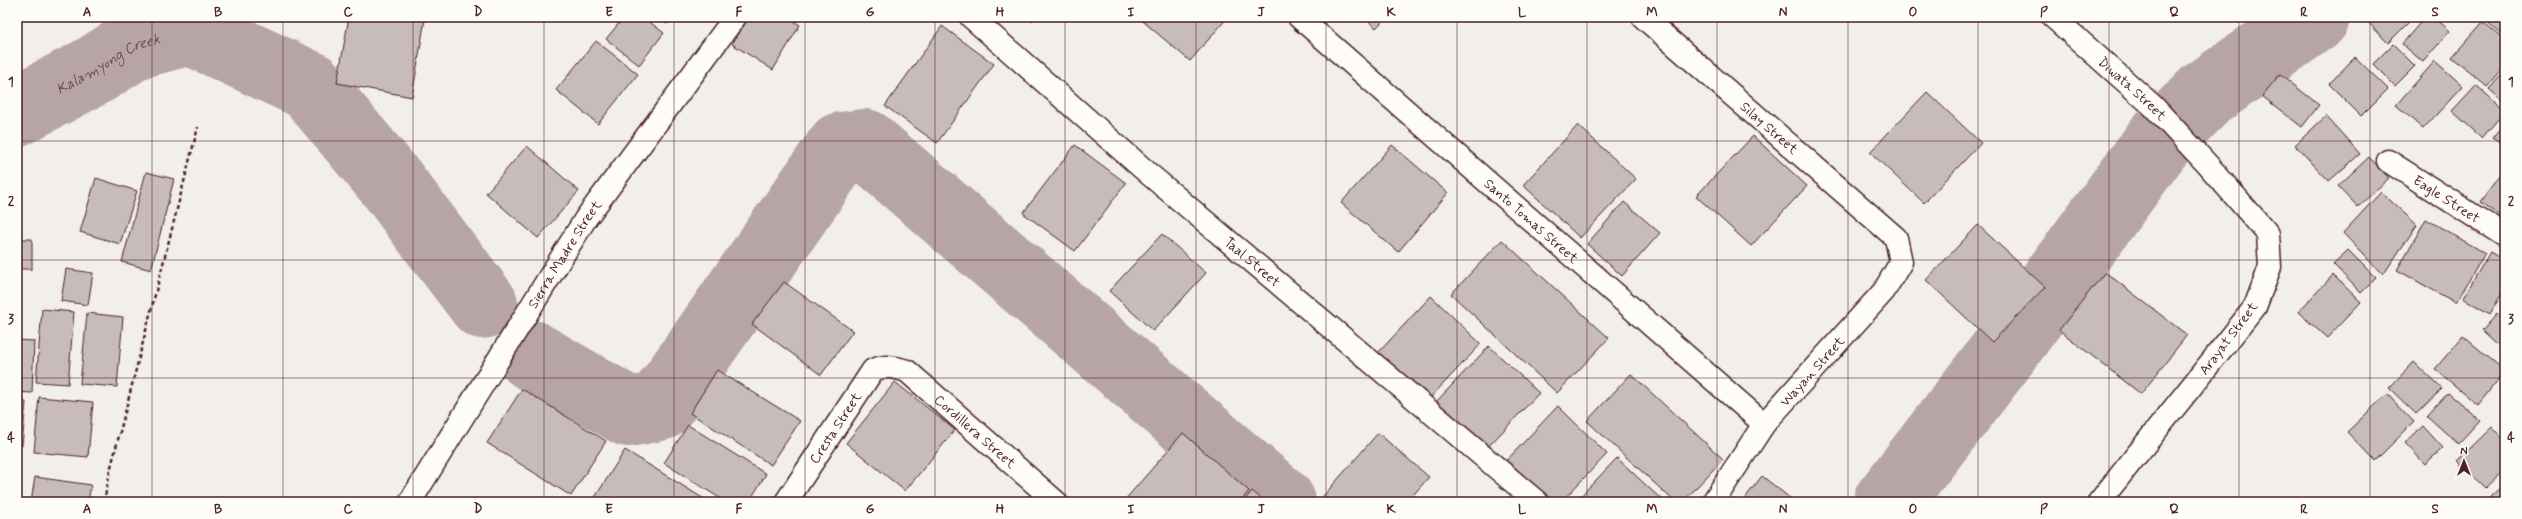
<svg xmlns="http://www.w3.org/2000/svg" width="2522" height="519" viewBox="0 0 2522 519" font-family="Mynerve,sans-serif">
  <style>
    .lines { fill: none; stroke-linecap: round; stroke-linejoin: round }
    .river { stroke: #b7a5a6; stroke-width: 70 }
    .building { fill: #c8bbbb; stroke: #4a1f2b }
    .street-casing { stroke: #4a1f2b; stroke-width: 25 }
    .path { stroke: #4a1f2b; stroke-width: 2.5; stroke-dasharray: 4 3; stroke-linecap: butt }
    .street { stroke: #fdfcf7; stroke-width: 22 }
    .grid { fill: none; stroke: #4a1f2b; stroke-width: 1; stroke-opacity: 0.55 }
    .labels { text-anchor: middle; stroke-width: 3.5; stroke-linejoin: round; paint-order: stroke }
    .street-label { font-size: 14px; fill: #4a1f2b; stroke: #fdfcf7 }
    .water-label { font-size: 15px; font-style: italic; fill: #704e56; stroke: #fdfcf7 }
    .neatline { fill: none; stroke: #4a1f2b; stroke-width: 1.5 }
    .grid-label { font-size: 13px; text-anchor: middle; font-weight: bold; fill: #4a1f2b }
  </style>
  <rect width="100%" height="100%" fill="#f2efeb"/>
  <filter id="ink" filterUnits="userSpaceOnUse"><feTurbulence type="fractalNoise" baseFrequency=".025" numOctaves="2"/><feDisplacementMap in="SourceGraphic" scale="8" xChannelSelector="R" yChannelSelector="G"/><feConvolveMatrix kernelMatrix="1 2 1 2 8 2 1 2 1" color-interpolation-filters="sRGB"/></filter>
  <g filter="url(#ink)">
    <g class="lines">
      <g class="river">
        <path id="s1" d="M17,111L95,70L134,45L190,30L310,86L393,185L483,304"/>
        <path d="M531,355L629,412L660,406L841,147L865,144L1281,502"/>
        <path d="M1888,502L2000,357L2159,141L2206,94L2315,17"/>
      </g>
    </g>
    <path class="building" d="M349,17H413L425,19L412,97L337,83Z
      M624,17H643L664,33L639,65L606,39Z
      M657,17H671L667,24Z
      M749,17H787L800,25L773,70L732,44Z
      M1027,17H1036L1032,21Z
      M1138,17H1228L1190,61Z
      M1364,17H1387L1376,28Z
      M2366,17H2414L2388,43L2365,19Z
      M2425,17H2434L2450,31L2423,62L2402,44Z
      M2489,17H2505V37L2486,21Z
      M2483,22L2505,40V66L2487,87L2452,57Z
      M942,26L994,64L937,143L885,106Z
      M596,41L638,74L598,124L556,90Z
      M2393,44L2415,66L2395,86L2373,64Z
      M2355,57L2388,89L2361,116L2329,84Z
      M2435,61L2463,86L2423,129L2396,105Z
      M2505,71V103L2489,89Z
      M2280,74L2319,105L2302,127L2262,96Z
      M2476,85L2505,111L2482,138L2452,111Z
      M1927,92L1981,143L1924,203L1870,152Z
      M2326,116L2360,154L2329,181L2295,145Z
      M2505,122V147L2493,137Z
      M1578,125L1636,179L1580,238L1523,185Z
      M1753,136L1807,186L1751,246L1696,196Z
      M1075,145L1126,183L1075,251L1023,213Z
      M1392,145L1448,193L1398,252L1341,203Z
      M527,146L579,191L538,238L486,193Z
      M2369,157L2389,178L2358,207L2338,186Z
      M2505,168V220L2480,202Z
      M146,172L174,179L151,270L122,262Z
      M96,178L137,191L120,244L80,232Z
      M2381,192L2417,225L2383,275L2343,233Z
      M1624,202L1660,233L1622,276L1587,244Z
      M2426,219L2485,253L2456,303L2397,270Z
      M1978,225L2045,287L1992,342L1926,280Z
      M1162,234L1206,273L1153,331L1109,291Z
      M17,239H32V269H17Z
      M1502,240L1609,338L1557,393L1451,294Z
      M2348,250L2376,278L2361,293L2333,264Z
      M2490,252L2505,261V288L2490,314L2463,298Z
      M66,269L93,273L88,305L61,301Z
      M2105,272L2187,335L2141,394L2059,330Z
      M2333,275L2361,302L2327,338L2298,312Z
      M784,282L853,331L821,375L752,324Z
      M1431,296L1481,344L1429,399L1378,353Z
      M42,309L74,312L68,384L36,382Z
      M87,313L123,317L117,387L80,384Z
      M2497,314L2505,322V336L2497,345L2482,331Z
      M2463,336L2505,371L2478,405L2435,369Z
      M17,340L34,341L32,393L17,392Z
      M1489,346L1539,393L1486,449L1436,402Z
      M2414,362L2442,389L2416,414L2389,388Z
      M717,370L800,421L771,465L690,413Z
      M1631,374L1723,459L1683,502H1675L1587,421Z
      M895,382L955,430L905,491L846,443Z
      M522,389L606,441L571,496L487,443Z
      M2448,393L2480,420L2458,444L2427,416Z
      M2387,394L2414,422L2375,461L2347,432Z
      M39,397L93,402L88,457L34,452Z
      M17,401L26,402L22,446L17,445Z
      M1558,406L1607,454L1561,502H1547L1505,462Z
      M688,425L766,474L749,502H726L664,463Z
      M2423,426L2443,448L2425,464L2405,443Z
      M2492,427L2505,441V469L2485,488L2457,461Z
      M1183,433L1249,491L1240,502H1123Z
      M1378,433L1429,477L1407,502H1318Z
      M625,450L709,502H592Z
      M1617,458L1664,502H1575Z
      M1762,476L1795,502H1742Z
      M35,477L91,485L88,502H31Z
      M2505,483V502H2494L2490,497Z
      M1252,491L1265,502H1243Z"/>
    <g class="lines">
      <g class="street-casing">
        <g id="street">
          <path id="s2" d="M971,17L1149,174L1537,502"/>
          <path id="s3" d="M1299,17L1764,424"/>
          <path id="s4" d="M1643,17L1896,238L1901,262L1884,291L1764,424L1713,502"/>
          <path id="s5" d="M2053,17L2153,106L2207,164L2268,234L2270,267L2255,307L2099,502"/>
          <path id="s6" d="M2388,161L2505,236"/>
          <path id="s7" d="M410,502L586,218L735,17"/>
          <path id="s8" d="M786,502L873,370C886,365 894,367 907,371L1056,502"/>
        </g>
      </g>
      <path class="path" d="M104,502L110,471L198,127"/>
      <use href="#street" class="street"/>
    </g>
  </g>
  <path class="grid" d="M152,17V502M283,17V502M413,17V502M544,17V502M674,17V502M805,17V502M935,17V502M1065,17V502M1196,17V502M1326,17V502M1457,17V502M1587,17V502M1717,17V502M1848,17V502M1978,17V502M2109,17V502M2239,17V502M2370,17V502M17,141H2505M17,260H2505M17,378H2505"/>
  <g class="labels">
    <g class="street-label">
      <text dy="5" stroke="none"><textPath href="#s5" startOffset="107">Diwata Street</textPath></text>
      <text dy="5" stroke="none"><textPath href="#s4" startOffset="168">Silay Street</textPath></text>
      <text dy="5" stroke="none"><textPath href="#s6" startOffset="70">Eagle Street</textPath></text>
      <text dy="5" stroke="none"><textPath href="#s3" startOffset="309">Santo Tomas Street</textPath></text>
      <text dy="5" stroke="none"><textPath href="#s7" startOffset="292">Sierra Madre Street</textPath></text>
      <text dy="5" stroke="none"><textPath href="#s2" startOffset="373">Taal Street</textPath></text>
      <text transform="translate(2228 338) rotate(-53)" y="5">Arayat Street</text>
      <text transform="translate(1812 371) rotate(-48)" y="5">Wayan Street</text>
      <text dy="5" stroke="none"><textPath href="#s8" startOffset="89">Cresta Street</textPath></text>
      <text dy="5" stroke="none"><textPath href="#s8" startOffset="284">Cordillera Street</textPath></text>
    </g>
    <g class="water-label">
      <text dy="5" stroke="none"><textPath href="#s1" startOffset="103">Kalamyong Creek</textPath></text>
    </g>
  </g>
  <rect width="2522" height="519" fill="none" stroke="#fdfcf7" stroke-width="44"/>
  <g transform="translate(2464 461)" stroke="#fdfcf7" stroke-width="3" paint-order="stroke">
  <path d="M0-3L7 15L0 10L-7 15Z" fill="#4a1f2b"/>
  <text y="-6" font-size="11" font-weight="bold" text-anchor="middle" fill="#4a1f2b">N</text>
  </g>
  <rect x="22" y="22" width="2478" height="475" class="neatline"/>
  <g class="grid-label">
    <text x="87" y="16">A</text>
    <text x="218" y="16">B</text>
    <text x="348" y="16">C</text>
    <text x="478" y="16">D</text>
    <text x="609" y="16">E</text>
    <text x="739" y="16">F</text>
    <text x="870" y="16">G</text>
    <text x="1000" y="16">H</text>
    <text x="1131" y="16">I</text>
    <text x="1261" y="16">J</text>
    <text x="1391" y="16">K</text>
    <text x="1522" y="16">L</text>
    <text x="1652" y="16">M</text>
    <text x="1783" y="16">N</text>
    <text x="1913" y="16">O</text>
    <text x="2044" y="16">P</text>
    <text x="2174" y="16">Q</text>
    <text x="2304" y="16">R</text>
    <text x="2435" y="16">S</text>
    <text x="11" y="86">1</text>
    <text x="2511" y="86">1</text>
    <text x="11" y="205">2</text>
    <text x="2511" y="205">2</text>
    <text x="11" y="323">3</text>
    <text x="2511" y="323">3</text>
    <text x="11" y="442">4</text>
    <text x="2511" y="442">4</text>
    <text x="87" y="513">A</text>
    <text x="218" y="513">B</text>
    <text x="348" y="513">C</text>
    <text x="478" y="513">D</text>
    <text x="609" y="513">E</text>
    <text x="739" y="513">F</text>
    <text x="870" y="513">G</text>
    <text x="1000" y="513">H</text>
    <text x="1131" y="513">I</text>
    <text x="1261" y="513">J</text>
    <text x="1391" y="513">K</text>
    <text x="1522" y="513">L</text>
    <text x="1652" y="513">M</text>
    <text x="1783" y="513">N</text>
    <text x="1913" y="513">O</text>
    <text x="2044" y="513">P</text>
    <text x="2174" y="513">Q</text>
    <text x="2304" y="513">R</text>
    <text x="2435" y="513">S</text>
  </g>
</svg>
